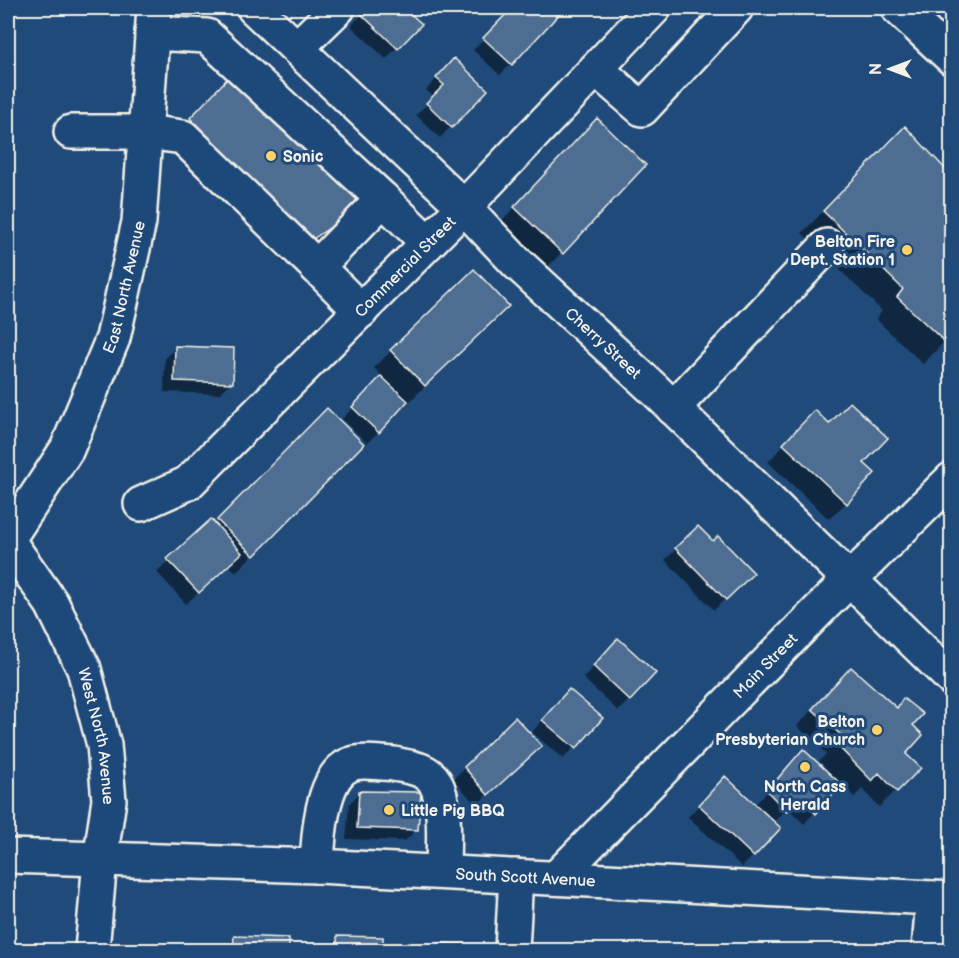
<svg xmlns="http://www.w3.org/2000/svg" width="959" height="958" viewBox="0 0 959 958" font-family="'Balsamiq Sans',sans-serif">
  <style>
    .shadow { fill: #0007 }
    .building { fill: #4d6e92; stroke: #f4f1e8; stroke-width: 1.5 }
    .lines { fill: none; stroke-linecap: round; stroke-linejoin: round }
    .minor-casing { stroke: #f4f1e8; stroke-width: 38 }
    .major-casing { stroke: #f4f1e8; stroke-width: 38 }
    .minor { stroke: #1f4a7a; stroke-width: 33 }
    .major { stroke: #1f4a7a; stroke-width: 33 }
    .poi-dot { fill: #ffd166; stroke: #1f4a7a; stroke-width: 2 }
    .labels { text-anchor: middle; stroke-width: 6; stroke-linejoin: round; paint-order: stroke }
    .poi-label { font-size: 16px; font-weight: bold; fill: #f4f1e8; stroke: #1f4a7a; text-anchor: start }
    .street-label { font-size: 16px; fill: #f4f1e8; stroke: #1f4a7a }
  </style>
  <rect width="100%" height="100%" fill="#1f4a7a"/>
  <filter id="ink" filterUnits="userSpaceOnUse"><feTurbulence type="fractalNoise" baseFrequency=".0167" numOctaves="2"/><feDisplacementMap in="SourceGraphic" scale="12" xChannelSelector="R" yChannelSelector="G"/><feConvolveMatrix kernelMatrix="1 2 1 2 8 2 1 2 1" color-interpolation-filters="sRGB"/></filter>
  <g filter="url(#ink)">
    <path class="shadow" d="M291,8H302L297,13Z
      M368,8H402L420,24L386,59L351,26Z
      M513,8H556L560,11L500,75L473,50Z
      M454,60L486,90L440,138L416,115L434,97L426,90Z
      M228,81L358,195L329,234L285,264L169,141Z
      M580,137L644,165L545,270L498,225Z
      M883,150L952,334L923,364L876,319L882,311L802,233Z
      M490,323L367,443L342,419L382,376L374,368L391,351Z
      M176,347L231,382L220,394L164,392L165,359Z
      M327,410L361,444L236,572L228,565L186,604L157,572L211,521L214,525Z
      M798,429L862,463L846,503L829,519L768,462Z
      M698,528L713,543L751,573L714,610L665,560Z
      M607,652L629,700L618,711L583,678Z
      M835,686L895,708L903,700L911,725L904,754L919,768L879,807L862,789L854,797L841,783L804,824L788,808L773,823L753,856L742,867L688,817L714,789L755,805L803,751L830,776L831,774L819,761L826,754L797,726Z
      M558,702L600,719L563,759L532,732Z
      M515,719L528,758L476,805L453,779Z
      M360,792L416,830L405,841L346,839L349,804Z
      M234,938L288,940V950H186L189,948L223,949Z
      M338,938L382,939L381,950H326Z
      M438,945L480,946V950H432Z"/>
    <path class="building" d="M367,8H404L422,24L398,49L361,14Z
      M512,8H558L562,11L512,65L483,38Z
      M454,58L488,90L452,128L426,103L444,85L436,78Z
      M227,79L360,195L353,212L307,243L190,118Z
      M597,118L646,165L563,254L514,207Z
      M905,126L952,176V337L946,343L897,297L903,289L823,211Z
      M474,269L509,306L425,386L390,350Z
      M175,346L234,348L233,383L174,381Z
      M381,376L408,401L379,433L352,407Z
      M850,402L888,438L864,463L875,473L847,504L783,444L815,410L829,424Z
      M327,408L364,444L254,556L217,520Z
      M211,519L242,553L199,593L167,559Z
      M698,526L713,541L718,536L754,573L726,600L675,548Z
      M618,638L656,673L630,701L593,666Z
      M851,667L897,708L903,698L923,714L913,725L923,735L906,754L921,768L897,792L879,773L872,781L835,743L842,736L812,709Z
      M569,689L603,718L576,749L542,720Z
      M515,717L542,746L488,795L464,767Z
      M803,749L842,785L816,814L800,798L787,812L767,791Z
      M725,776L781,828L754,857L699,805Z
      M359,791L421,792L418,830L357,828Z
      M234,936L289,938V950H188V946L233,948Z
      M337,936L383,937V950H337Z
      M437,943L482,945V950H437Z"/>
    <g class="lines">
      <g class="minor-casing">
        <g id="minor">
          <path id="s1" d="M254,8L464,207L516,262L656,391L952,679"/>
          <path d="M898,8L952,58"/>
          <path d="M297,48L338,8"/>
          <path d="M596,69L642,109L736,8"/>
          <path d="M71,132H145L183,137L317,267L383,199L207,36L152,33"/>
          <path d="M383,199L428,243"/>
          <path d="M317,267L361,311"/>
          <path d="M673,408L827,246"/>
          <path id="s2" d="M141,504L188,483L464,207L654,8"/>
          <path id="s3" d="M8,856L317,866L952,899"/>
          <path d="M317,866C318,840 321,777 349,765C358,760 383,763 394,764C408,767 427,768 435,782C447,803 443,847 443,872"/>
          <path id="s4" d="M556,878L825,604L952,479"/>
          <path d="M512,950L516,876"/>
          <path d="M929,950L933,898"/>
        </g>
      </g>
      <g class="major-casing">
        <g id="major">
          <path id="s5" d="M8,539L67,449L113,338L139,222L154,8"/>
          <path id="s6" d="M8,541L52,604L84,669L104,745L109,800L100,860L92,950"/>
        </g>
      </g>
      <use href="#minor" class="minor"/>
      <use href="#major" class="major"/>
    </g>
  </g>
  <g class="poi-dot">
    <circle cx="271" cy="156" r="6"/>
    <circle cx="907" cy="250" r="6"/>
    <circle cx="877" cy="730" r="6"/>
    <circle cx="805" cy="767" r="6"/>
    <circle cx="389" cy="810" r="6"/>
  </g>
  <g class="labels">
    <g class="poi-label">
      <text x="283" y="162">Sonic</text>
      <text x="895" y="247" text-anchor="end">Belton Fire<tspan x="895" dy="18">Dept. Station 1</tspan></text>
      <text x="865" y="727" text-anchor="end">Belton<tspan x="865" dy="18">Presbyterian Church</tspan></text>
      <text x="805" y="792" text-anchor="middle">North Cass<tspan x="805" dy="18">Herald</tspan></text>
      <text x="401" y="816">Little Pig BBQ</text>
    </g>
    <g class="street-label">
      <text dy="6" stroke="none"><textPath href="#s2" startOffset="358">Commercial Street</textPath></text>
      <text dy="6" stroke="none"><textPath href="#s5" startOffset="280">East North Avenue</textPath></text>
      <text dy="6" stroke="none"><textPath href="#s1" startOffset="484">Cherry Street</textPath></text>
      <text dy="6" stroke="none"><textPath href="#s4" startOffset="298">Main Street</textPath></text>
      <text dy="6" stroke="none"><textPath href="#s6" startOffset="218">West North Avenue</textPath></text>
      <text dy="6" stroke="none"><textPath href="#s3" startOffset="518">South Scott Avenue</textPath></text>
    </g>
  </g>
  <rect width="959" height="958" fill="none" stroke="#1f4a7a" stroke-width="30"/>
  <rect x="15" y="15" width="929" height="928" fill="none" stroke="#f4f1e8" stroke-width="2" filter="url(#ink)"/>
  <g transform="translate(890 69) rotate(270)" stroke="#1f4a7a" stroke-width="4.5" paint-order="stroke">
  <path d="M0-4.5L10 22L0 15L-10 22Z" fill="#f4f1e8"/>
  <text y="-9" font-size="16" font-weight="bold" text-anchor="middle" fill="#f4f1e8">N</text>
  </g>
</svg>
